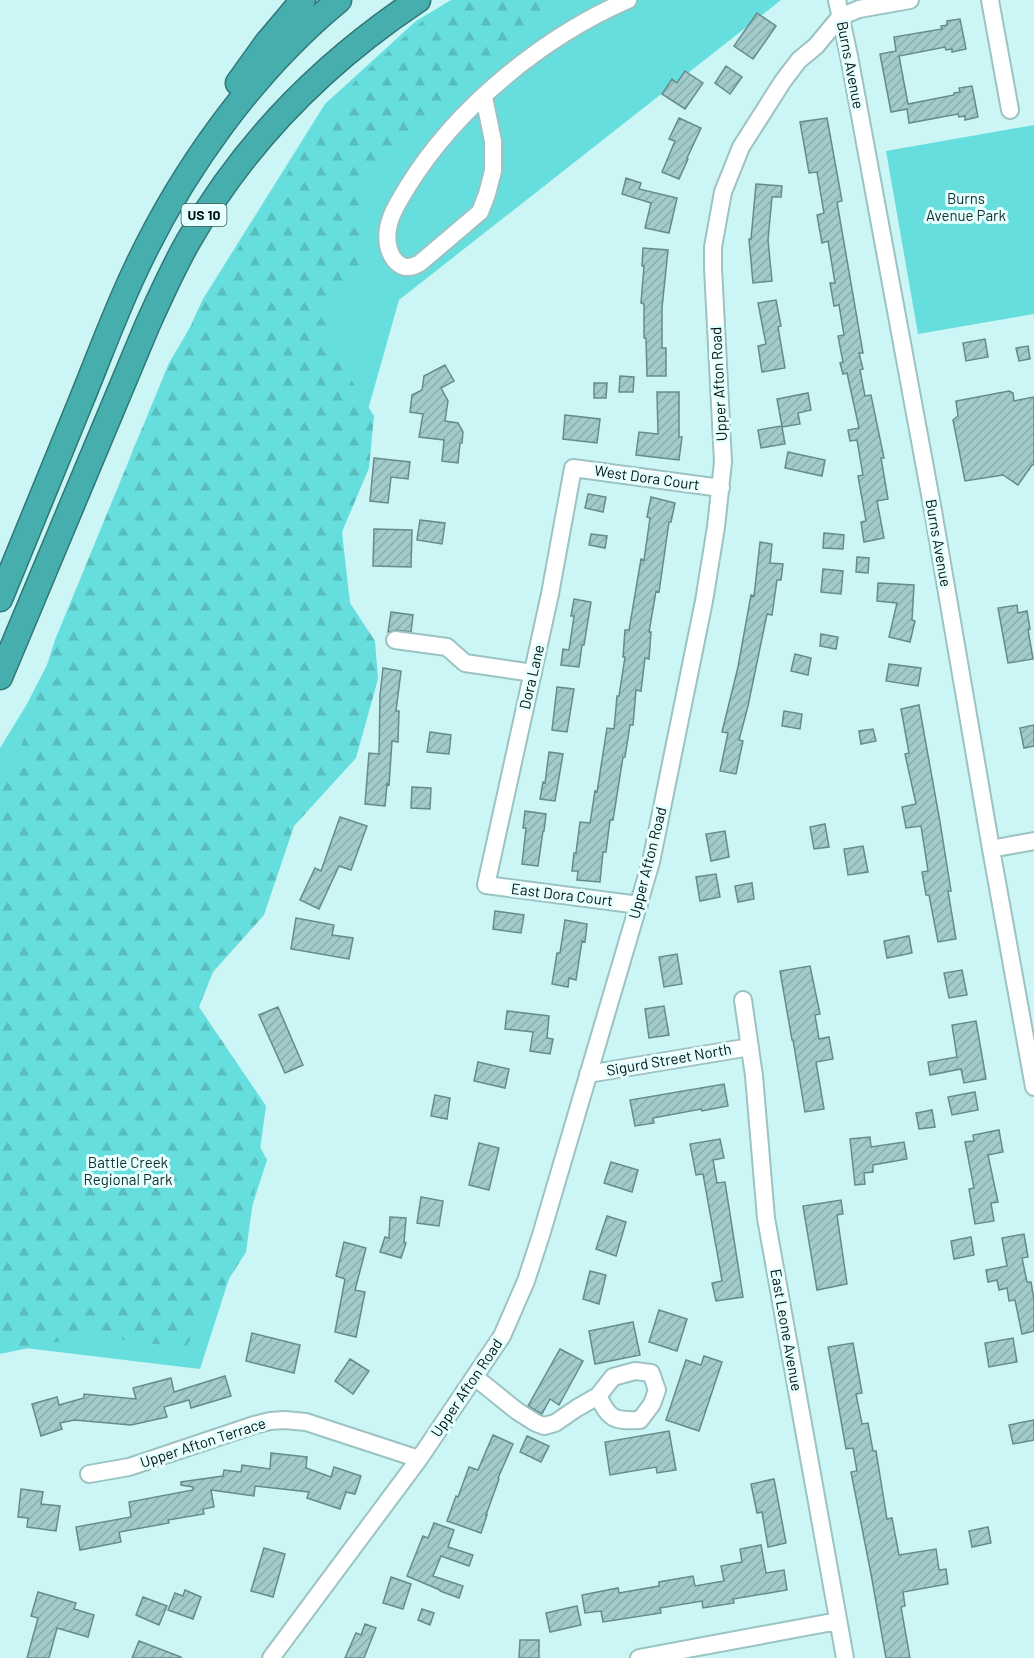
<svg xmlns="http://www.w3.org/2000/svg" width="1034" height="1658" viewBox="0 0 1034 1658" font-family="Barlow,sans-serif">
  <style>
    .green { fill: #67dede }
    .forest { fill: url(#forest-firs) }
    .building { fill: url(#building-hatch); stroke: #658b8b; stroke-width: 1.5 }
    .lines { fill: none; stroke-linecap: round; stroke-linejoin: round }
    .minor-casing { stroke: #9bc3c3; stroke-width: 20 }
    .highway-casing { stroke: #307777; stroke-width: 27 }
    .minor { stroke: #fff; stroke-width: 16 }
    .highway { stroke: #47aeae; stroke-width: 24 }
    .labels { text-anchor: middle; stroke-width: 6; stroke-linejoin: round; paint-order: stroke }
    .shield { fill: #e6ffff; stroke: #485959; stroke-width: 1.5 }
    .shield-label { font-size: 14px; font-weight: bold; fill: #041212 }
    .street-label { font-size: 15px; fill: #041212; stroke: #e6ffff }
    .park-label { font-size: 15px; fill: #172d2d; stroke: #e6ffff }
  </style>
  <defs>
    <pattern id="forest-firs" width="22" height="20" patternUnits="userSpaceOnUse" patternTransform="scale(1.5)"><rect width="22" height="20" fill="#67dede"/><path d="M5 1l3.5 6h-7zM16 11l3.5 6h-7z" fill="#58bdbd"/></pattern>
    <pattern id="building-hatch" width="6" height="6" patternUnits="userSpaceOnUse" patternTransform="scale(1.5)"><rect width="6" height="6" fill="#a3cbcb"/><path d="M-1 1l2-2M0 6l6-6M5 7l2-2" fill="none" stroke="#8badad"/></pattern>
  </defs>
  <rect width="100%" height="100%" fill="#ccf5f5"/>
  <path class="green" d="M451,0H781L399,300L362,431L186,1009L267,1160L200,1369L0,1345V748L27,704L83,594L134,447L203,299L325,104L416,21Z
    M1034,125V314L918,334L886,151Z"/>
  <path class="forest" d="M459,0H563L539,26L462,89L419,129L383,170L367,180L360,272L331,299L327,338L345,370L374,416L369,468L342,532L350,603L375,641L378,679L356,758L294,826L264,915L213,972L199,1007L266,1106L246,1252L185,1348L90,1335L0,1354V783L21,747L55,640L169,363L224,270L293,165L356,80L420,23Z"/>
  <path class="building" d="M757,13L776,26L753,59L734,46Z
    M960,19L966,49L952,52V49L946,50L945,47L899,56L908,104L954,95V93L960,92L959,88L972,86L978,117L965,120V116L959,117L958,114L909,123L907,109L891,112L880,54L896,51L894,37L942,29L941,26L947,25V21Z
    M726,66L742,77L730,94L715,83Z
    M685,71L703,83L685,109L662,94L672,79L677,83Z
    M679,118L701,128L687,158L688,159L679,179L662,172L675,141L669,139Z
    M827,118L842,201L837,202L863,353H859L863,369L860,370L865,396L871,395L884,458H881L888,499L877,501L884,538L864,542L861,522L866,521L858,476L863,475L857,440L850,441L848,430L859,428L847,373L843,374L840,363L843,362L838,336L844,335L839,305L834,306L830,283H835L828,241L822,243L817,215L824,213L817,172L809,173L800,122Z
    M626,178L641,183L639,189L677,198L669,233L645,228L651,203L622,194Z
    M756,184L782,186L781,197H772L768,240L772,281L753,283L749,239H751Z
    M643,248L668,250L662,308V348H666V376H647L646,338H644V304L641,303L644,266H642Z
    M776,300L781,326L778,327L785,368L762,372L758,346L766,344L758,303Z
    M985,339L988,357L966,361L963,343Z
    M1028,346L1030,359L1019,361L1016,348Z
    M445,365L454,381L441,388L448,401L445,421L458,423L463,432L462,443H460L458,463L442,461L444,440L419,437L423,414L410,412L412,395L422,390L424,376Z
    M620,376L634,377L633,392H619Z
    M594,383H607L606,398H594Z
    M1009,391L1013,393L1014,401L1034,397V465H1032L1018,485L1003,475L965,481L953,420L958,416L956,401Z
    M657,392H679V437H682L679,460L636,455L639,432L658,434Z
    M808,393L811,410L798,413L800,424L782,427L785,444L761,448L758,430L782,426L777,399Z
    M565,415L600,419L597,443L563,439Z
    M788,452L825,460L822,476L785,468Z
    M374,458L410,462L408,479L391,477L388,503L370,501Z
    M588,494L606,497L603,512L585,508Z
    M651,497L675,503L671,522H669L659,592L656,591L649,632H651L649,659L645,658L641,691L636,690L633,725H630L625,757H623L613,820H610L606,852H603L600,882L577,880L578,871H572L574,853H576L580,822L590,823L595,791L597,792L607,728L614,729L617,696H619L625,657H623L625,630H629L641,559L644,560L650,518L647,517Z
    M420,520L445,523L442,544L417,540Z
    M374,529L412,530L411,567L373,566Z
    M824,533L844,535L843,549L823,548Z
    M591,534L607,536L605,548L589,545Z
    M760,542L772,544L770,563L783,564L781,580H777L772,615L767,614L748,706L739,740L743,741L736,774L720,771L728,733L722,732L738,667L751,595L754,596Z
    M857,557L869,558L868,573L856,572Z
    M823,569L843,571L841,594L821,592Z
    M878,583L914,585L912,620L915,621L910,642L889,637L897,603L877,601Z
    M574,599L591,602L584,645H582L579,667L561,665L563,649L569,650L574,616H571Z
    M1017,605L1018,613L1027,611L1030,629L1028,630L1033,659L1008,663L998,608Z
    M391,612L413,615L411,632L396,630L388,632Z
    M821,634L838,637L836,649L820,646Z
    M795,654L811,658L808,675L791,671Z
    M889,664L921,668L918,686L886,681Z
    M383,668L401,671L396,711H399L398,742L392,741L389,785L387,784L385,806L365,804L369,753L379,754L380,695Z
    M557,687L574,689L567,732L552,730Z
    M919,705L940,822L951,891H948L956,939L938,942L929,895H926L922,872L928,871L921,826L906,828L902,807L916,804L905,754L909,753L901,709Z
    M784,711L802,714L800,729L782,726Z
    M1034,725V746L1024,748L1020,728Z
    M873,729L876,741L861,744L859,731Z
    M430,732L451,735L449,754L427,752Z
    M549,752L563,754L555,801L540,799L543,782L545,783Z
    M412,787L431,788L430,809L411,808Z
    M525,811L546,814L544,831H543L538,866L522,864L526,828H523Z
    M340,817L367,826L351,870L339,866L319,909L300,900L315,868L321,871Z
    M825,824L829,847L814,849L810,827Z
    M725,831L729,857L711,861L706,834Z
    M863,846L868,872L848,875L844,849Z
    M716,874L720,897L700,901L696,877Z
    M752,883L754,899L738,902L735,886Z
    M495,911L524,915L521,933L493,929Z
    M296,918L334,925L332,935L353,938L349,959L291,949Z
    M565,920L587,924L585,942L582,941L576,980L569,978L568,987L552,984L557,953H560Z
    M909,936L912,953L887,958L884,941Z
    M677,954L682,984L664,987L659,957Z
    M810,966L820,1014L815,1015L819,1039L829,1037L833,1059L816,1062L824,1109L805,1112L793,1040H792L780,971Z
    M962,970L967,995L949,998L944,973Z
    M664,1006L669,1035L649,1038L645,1009Z
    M278,1007L303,1065L285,1073L259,1015Z
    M507,1011L549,1016L547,1038L553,1039L550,1054L530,1051L533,1032L505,1029Z
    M976,1021L986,1079L964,1083L961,1069L930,1075L928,1062L957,1057L952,1025Z
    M478,1062L509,1069L505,1088L474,1081Z
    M724,1084L728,1106L702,1111L701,1109L653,1118L654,1123L635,1126L630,1100Z
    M975,1092L978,1110L952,1115L948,1097Z
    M435,1095L450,1098L447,1119L431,1116Z
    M932,1110L935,1127L919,1129L916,1113Z
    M999,1130L1003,1152L988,1155L998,1202L991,1203L994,1221L975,1224L969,1189L974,1188L965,1142L974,1141L973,1135Z
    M870,1137L871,1147L904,1142L907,1159L873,1165V1172L864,1173L865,1184L855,1185L850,1139Z
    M720,1139L724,1158L713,1160L717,1183L725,1182L743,1297L716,1301L712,1283L722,1281L719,1263L703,1174L696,1175L690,1144Z
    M479,1143L499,1148L489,1190L469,1185Z
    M611,1162L638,1170L632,1192L604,1183Z
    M421,1197L443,1201L439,1226L417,1223Z
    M841,1200L843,1214L837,1215L847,1284L817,1290L803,1206Z
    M607,1216L626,1222L616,1256L596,1249Z
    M390,1217L406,1218L404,1242L406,1243L401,1258L380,1252L385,1237L389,1238Z
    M1024,1234L1028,1257L1022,1258L1027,1282H1031L1034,1300V1331L1022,1334L1015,1300L1009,1301L1007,1288L999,1290L997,1280L988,1282L986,1270L1007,1266L1002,1238Z
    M971,1237L974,1255L954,1259L951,1241Z
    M344,1242L366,1248L355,1290L365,1292L356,1337L335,1332L345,1279L336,1276Z
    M590,1271L606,1275L599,1304L583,1299Z
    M659,1310L687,1319L677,1351L649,1342Z
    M633,1322L640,1355L595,1364L589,1331Z
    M252,1333L300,1345L294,1373L246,1361Z
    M1013,1338L1017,1362L989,1367L985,1343Z
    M853,1343L862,1393L856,1394L862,1424L868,1423L873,1451H876L887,1519L892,1518L899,1555L936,1549L939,1570L946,1569L948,1584L903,1592L905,1606L901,1607L910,1658H886L871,1574L851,1472L857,1471L853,1448L846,1449L828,1347Z
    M560,1349L583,1361L559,1405L550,1399L542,1414L528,1406Z
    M704,1356L722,1362L699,1431L666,1420L686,1360L701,1365Z
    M350,1359L369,1371L353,1394L335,1381Z
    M225,1376L231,1396L191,1408L189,1400L164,1407L167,1417L131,1425L74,1420L60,1423L62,1429L41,1436L32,1404L57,1397L59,1405L84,1398V1394L136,1399L133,1388L171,1378L174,1392Z
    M1034,1420V1440L1013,1444L1009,1425Z
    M669,1431L676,1470L657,1473L656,1467L610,1475L605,1442Z
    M493,1435L513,1444L498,1478L499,1479L486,1515H487L481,1533L447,1521L456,1496L458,1497L469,1467L478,1470Z
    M527,1436L549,1446L541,1462L520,1452Z
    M271,1453L307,1457L306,1468L331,1477L334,1467L361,1476L355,1494L346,1492L340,1509L307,1498L309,1492L255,1486L254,1496L211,1490L214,1507L203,1509L204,1514L168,1520L169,1523L119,1532L121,1542L80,1550L76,1527L131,1517L129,1502L193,1490V1487L181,1485V1482L223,1476L224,1470L241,1472L242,1465L270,1469Z
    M774,1479L786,1543L768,1547L762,1512L757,1513L751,1484Z
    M21,1489L43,1492L41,1504L60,1506L56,1531L27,1527L28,1518L18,1517Z
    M434,1523L454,1530L448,1547L473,1555L469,1566L441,1556L433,1576L463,1586L459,1598L440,1591V1590L407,1576L423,1536L428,1538Z
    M988,1527L991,1543L972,1547L969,1531Z
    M761,1545L766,1573L784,1570L787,1590L733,1599L734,1603L703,1608L702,1601L660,1608L661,1613L603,1622L601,1611L585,1613L582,1595L618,1588L619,1593L659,1586V1582L693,1576L695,1586L724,1581L721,1566L742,1562L740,1549Z
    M264,1548L285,1554L273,1597L251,1591Z
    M391,1577L411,1584L403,1609L383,1603Z
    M185,1590L201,1597L193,1619L168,1610L175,1593L183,1596Z
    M38,1592L76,1603L74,1609L94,1615L88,1637L57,1628L49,1658H27L38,1618L31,1616Z
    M143,1597L167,1606L159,1625L136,1615Z
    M577,1606L581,1625L550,1632L546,1613Z
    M422,1609L434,1613L430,1625L418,1620Z
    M365,1624L376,1628L364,1658H345L356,1633L361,1635Z
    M520,1640H539V1658H519Z
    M139,1641L181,1657L180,1658H132Z"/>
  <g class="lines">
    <g class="minor-casing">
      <path id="minor" d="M837,0L849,56L933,511L991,849L1034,1087
        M990,0L1010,110
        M484,97L493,141V171L487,194L480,212L420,263C404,273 392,263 388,245C384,223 397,204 408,186C457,107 543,37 628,0
        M395,640L447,647L465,663L533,673
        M991,849L1034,841
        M639,905L486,885L550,594L573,468L721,488
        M743,1000L754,1076L766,1218L845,1658
        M588,1074L750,1047
        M476,1378L517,1411L536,1423L544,1426L555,1423L577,1408L598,1396L613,1377L635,1371L651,1373L657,1390L652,1404L640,1420C614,1421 610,1420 598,1396
        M89,1474L129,1467L254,1425L270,1421L285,1420L306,1422L419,1459
        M271,1658L419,1459L502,1336L526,1281L541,1235L651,862L704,601L716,527L723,462L713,268V247L723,192L741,147L783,81L799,60L816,46L840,17L859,9L910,0
        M639,1658L838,1621"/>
    </g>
    <g class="highway-casing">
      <path id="highway" d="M238,83L266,44L303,0
        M0,599C27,533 54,467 81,401C99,357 115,313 135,271C182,170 253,71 339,0
        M0,677L147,326C160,297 173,268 189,240C245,142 325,62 418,0"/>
    </g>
    <use href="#minor" class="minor"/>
    <use href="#highway" class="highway"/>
  </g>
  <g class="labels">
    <rect class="shield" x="181.5" y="204" width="45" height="22" rx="4.5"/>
    <g class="shield-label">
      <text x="204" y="220">US 10</text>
    </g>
    <g class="street-label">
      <text transform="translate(850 65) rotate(79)" y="5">Burns Avenue</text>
      <text transform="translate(719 384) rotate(-93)" y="5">Upper Afton Road</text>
      <text transform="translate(647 478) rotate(8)" y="5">West Dora Court</text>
      <text transform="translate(938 543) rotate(80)" y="5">Burns Avenue</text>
      <text transform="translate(532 677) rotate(-77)" y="5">Dora Lane</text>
      <text transform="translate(648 863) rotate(-76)" y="5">Upper Afton Road</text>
      <text transform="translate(562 895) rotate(7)" y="5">East Dora Court</text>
      <text transform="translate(669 1060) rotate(-10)" y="5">Sigurd Street North</text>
      <text transform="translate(786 1330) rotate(80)" y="5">East Leone Avenue</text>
      <text transform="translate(467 1388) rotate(-56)" y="5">Upper Afton Road</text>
      <text transform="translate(203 1443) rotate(-18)" y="5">Upper Afton Terrace</text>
    </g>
    <g class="park-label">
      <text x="966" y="204">Burns<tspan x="966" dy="17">Avenue Park</tspan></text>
      <text x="128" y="1168">Battle Creek<tspan x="128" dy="17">Regional Park</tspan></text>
    </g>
  </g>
</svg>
